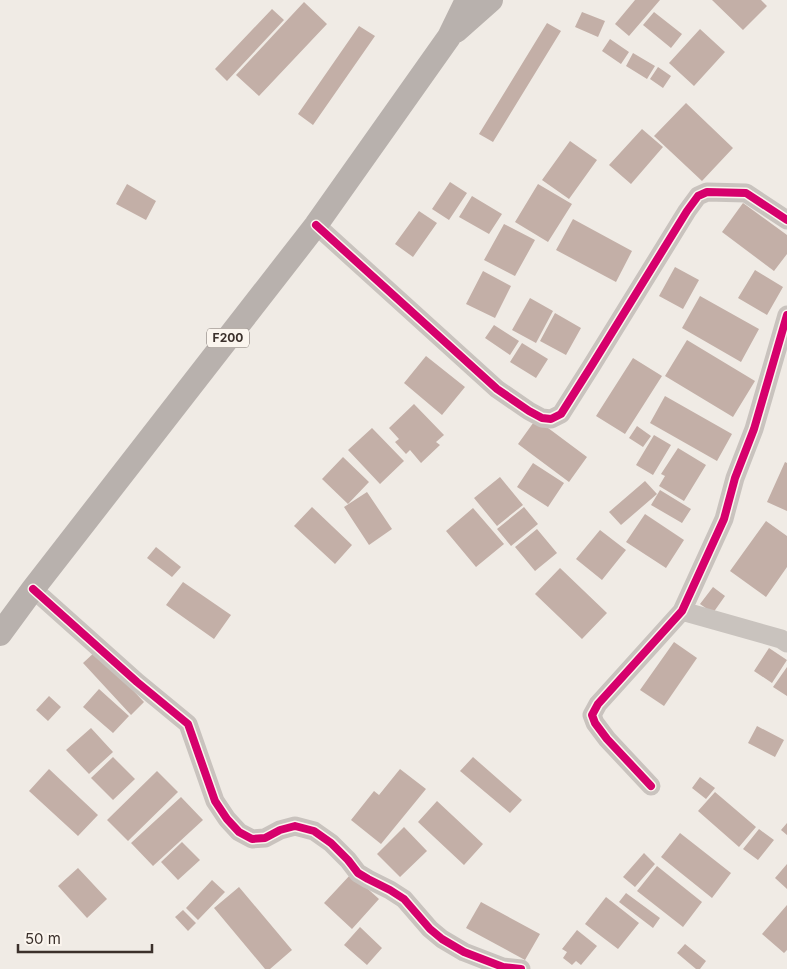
<svg xmlns="http://www.w3.org/2000/svg" width="787" height="969" viewBox="0 0 787 969" font-family="Inter,sans-serif">
  <style>
    .building { fill: #c3afa7 }
    .lines { fill: none; stroke-linecap: round; stroke-linejoin: round }
    .minor { stroke: #c9c3be; stroke-width: 19 }
    .major { stroke: #b8b1ad; stroke-width: 24 }
    .cycleway-casing { stroke: #fbf5ee; stroke-width: 11 }
    .cycleway { stroke: #d6006c; stroke-width: 8 }
    .labels { text-anchor: middle; stroke-width: 5; stroke-linejoin: round; paint-order: stroke }
    .shield { fill: #fbf5ee; stroke: #756b66; stroke-width: 1 }
    .shield-label { font-size: 12px; font-weight: bold; fill: #3b302b }
  </style>
  <rect width="100%" height="100%" fill="#f0ebe5"/>
  <path class="building" d="M635,0H660L629,36L615,24Z
    M712,0H761L767,6L743,30Z
    M304,2L327,24L259,96L236,75Z
    M272,9L284,20L227,81L215,69Z
    M582,12L605,21L598,37L575,27Z
    M654,12L682,34L671,48L643,25Z
    M547,23L561,31L493,142L479,134Z
    M359,26L375,36L313,125L298,114Z
    M700,29L725,52L694,86L669,63Z
    M610,39L629,52L621,64L602,51Z
    M633,53L655,66L647,79L626,66Z
    M658,67L671,76L663,88L650,79Z
    M686,103L733,148L702,181L654,136Z
    M642,129L663,147L631,184L609,165Z
    M570,141L597,160L569,199L542,180Z
    M450,182L467,193L449,220L432,209Z
    M127,184L156,201L146,220L116,204Z
    M538,184L572,204L548,242L515,222Z
    M472,196L502,214L489,234L459,217Z
    M743,203L787,235V254L774,271L722,232Z
    M419,211L437,223L413,257L395,244Z
    M573,219L632,251L616,282L556,250Z
    M504,224L535,240L515,276L484,260Z
    M675,267L699,280L683,309L659,296Z
    M755,270L783,287L767,315L738,298Z
    M483,271L511,286L495,318L466,304Z
    M700,296L759,329L741,362L682,328Z
    M530,298L553,311L536,343L512,330Z
    M555,313L581,328L566,355L540,341Z
    M494,325L519,341L510,355L485,338Z
    M687,340L755,381L733,417L665,376Z
    M522,343L548,359L536,378L510,362Z
    M426,356L465,387L442,415L404,383Z
    M633,358L662,376L625,434L596,416Z
    M665,396L732,434L717,461L650,423Z
    M414,404L444,435L436,442L440,445L421,463L410,450L406,454L395,442L399,439L389,428Z
    M536,419L587,457L569,482L518,444Z
    M637,426L651,436L643,447L629,438Z
    M372,428L404,461L380,484L348,450Z
    M654,435L671,445L653,475L636,465Z
    M678,448L706,465L684,501L659,486L665,476L661,474Z
    M343,457L369,482L348,504L322,479Z
    M785,462L787,463V511L767,502Z
    M533,463L564,483L548,507L517,487Z
    M500,477L523,505L497,526L474,498Z
    M645,481L657,494L621,525L609,512Z
    M660,490L691,509L682,523L651,505Z
    M367,492L392,529L369,545L344,507Z
    M312,507L352,545L335,564L294,526Z
    M524,507L538,524L511,546L497,529Z
    M473,508L504,544L476,567L446,531Z
    M645,514L684,540L666,568L626,542Z
    M766,521L787,536V567L766,597L730,571Z
    M537,529L557,553L535,571L515,547Z
    M600,530L626,550L602,580L576,559Z
    M156,547L181,567L172,577L147,558Z
    M560,568L607,613L582,639L535,594Z
    M183,582L231,615L214,639L166,605Z
    M713,587L725,596L713,613L700,604Z
    M674,642L697,658L664,706L640,690Z
    M769,648L787,660L772,683L754,671Z
    M96,651L144,702L131,715L83,663Z
    M787,667V696L773,687Z
    M99,689L129,716L113,733L83,707Z
    M49,696L61,707L48,721L36,710Z
    M757,726L784,740L775,757L748,743Z
    M91,728L113,752L89,774L66,750Z
    M113,757L135,779L113,800L91,778Z
    M473,757L522,800L510,813L460,771Z
    M49,769L98,815L78,836L29,791Z
    M400,769L426,789L381,844L351,820L374,791L379,795Z
    M157,771L178,792L128,841L107,820Z
    M700,777L715,788L706,799L692,788Z
    M715,792L756,827L739,847L698,811Z
    M181,797L203,820L153,866L131,843Z
    M437,801L483,844L464,865L418,822Z
    M787,823V835L781,830Z
    M404,827L427,851L400,877L377,854Z
    M759,829L774,840L758,860L743,849Z
    M680,833L731,873L712,898L661,857Z
    M182,842L200,860L178,880L161,862Z
    M644,853L655,864L635,887L623,877Z
    M787,864V889L775,878Z
    M657,866L702,902L683,927L637,891Z
    M78,868L107,899L87,918L58,886Z
    M351,874L379,899L352,929L324,903Z
    M212,880L225,892L198,920L186,908Z
    M239,887L292,950L270,969H265L214,908Z
    M626,893L660,918L653,928L619,902Z
    M606,897L639,923L618,949L585,924Z
    M481,902L540,934L525,960L466,928Z
    M787,905V950L784,953L762,934Z
    M183,910L196,923L188,931L175,917Z
    M360,927L382,948L367,965L344,945Z
    M577,930L597,946L581,965L576,961L572,965L563,958L567,952L562,949Z
    M685,944L706,961L700,969H696L677,953Z"/>
  <g class="lines">
    <path class="minor" d="M316,225L497,389L529,411L542,418L551,419L561,414L592,365L687,211L698,196L707,192L746,193L787,220
      M33,589L137,682L188,724L215,801L227,819L239,832L252,839L265,838L280,830L295,826L314,831L331,843L348,860L358,873L368,879L390,890L404,899L430,929L442,939L464,952L503,967L521,969
      M682,611L781,639L787,643
      M651,786L607,739L595,723L592,715L598,704L682,611L724,519L735,478L754,429L787,315"/>
    <path class="major" d="M456,31L491,0
      M0,634L33,589L316,225L449,37L467,0"/>
    <g class="cycleway-casing">
      <path id="cycleway" d="M316,225L497,389L529,411L542,418L551,419L561,414L592,365L687,211L698,196L707,192L746,193L787,220
        M33,589L137,682L188,724L215,801L227,819L239,832L252,839L265,838L280,830L295,826L314,831L331,843L348,860L358,873L368,879L390,890L404,899L430,929L442,939L464,952L503,967L521,969
        M651,786L607,739L595,723L592,715L598,704L682,611L724,519L735,478L754,429L787,315"/>
    </g>
    <use href="#cycleway" class="cycleway"/>
  </g>
  <g class="labels">
    <rect class="shield" x="207" y="328.5" width="42" height="19" rx="4"/>
    <g class="shield-label">
      <text x="228" y="342">F200</text>
    </g>
  </g>
  <path d="M18 944v8h134v-8" fill="none" stroke="#3b302b" stroke-width="2.5"/>
  <text x="25" y="944" font-size="15" fill="#3b302b" stroke="#fbf5ee" stroke-width="4" paint-order="stroke">50 m</text>
</svg>
